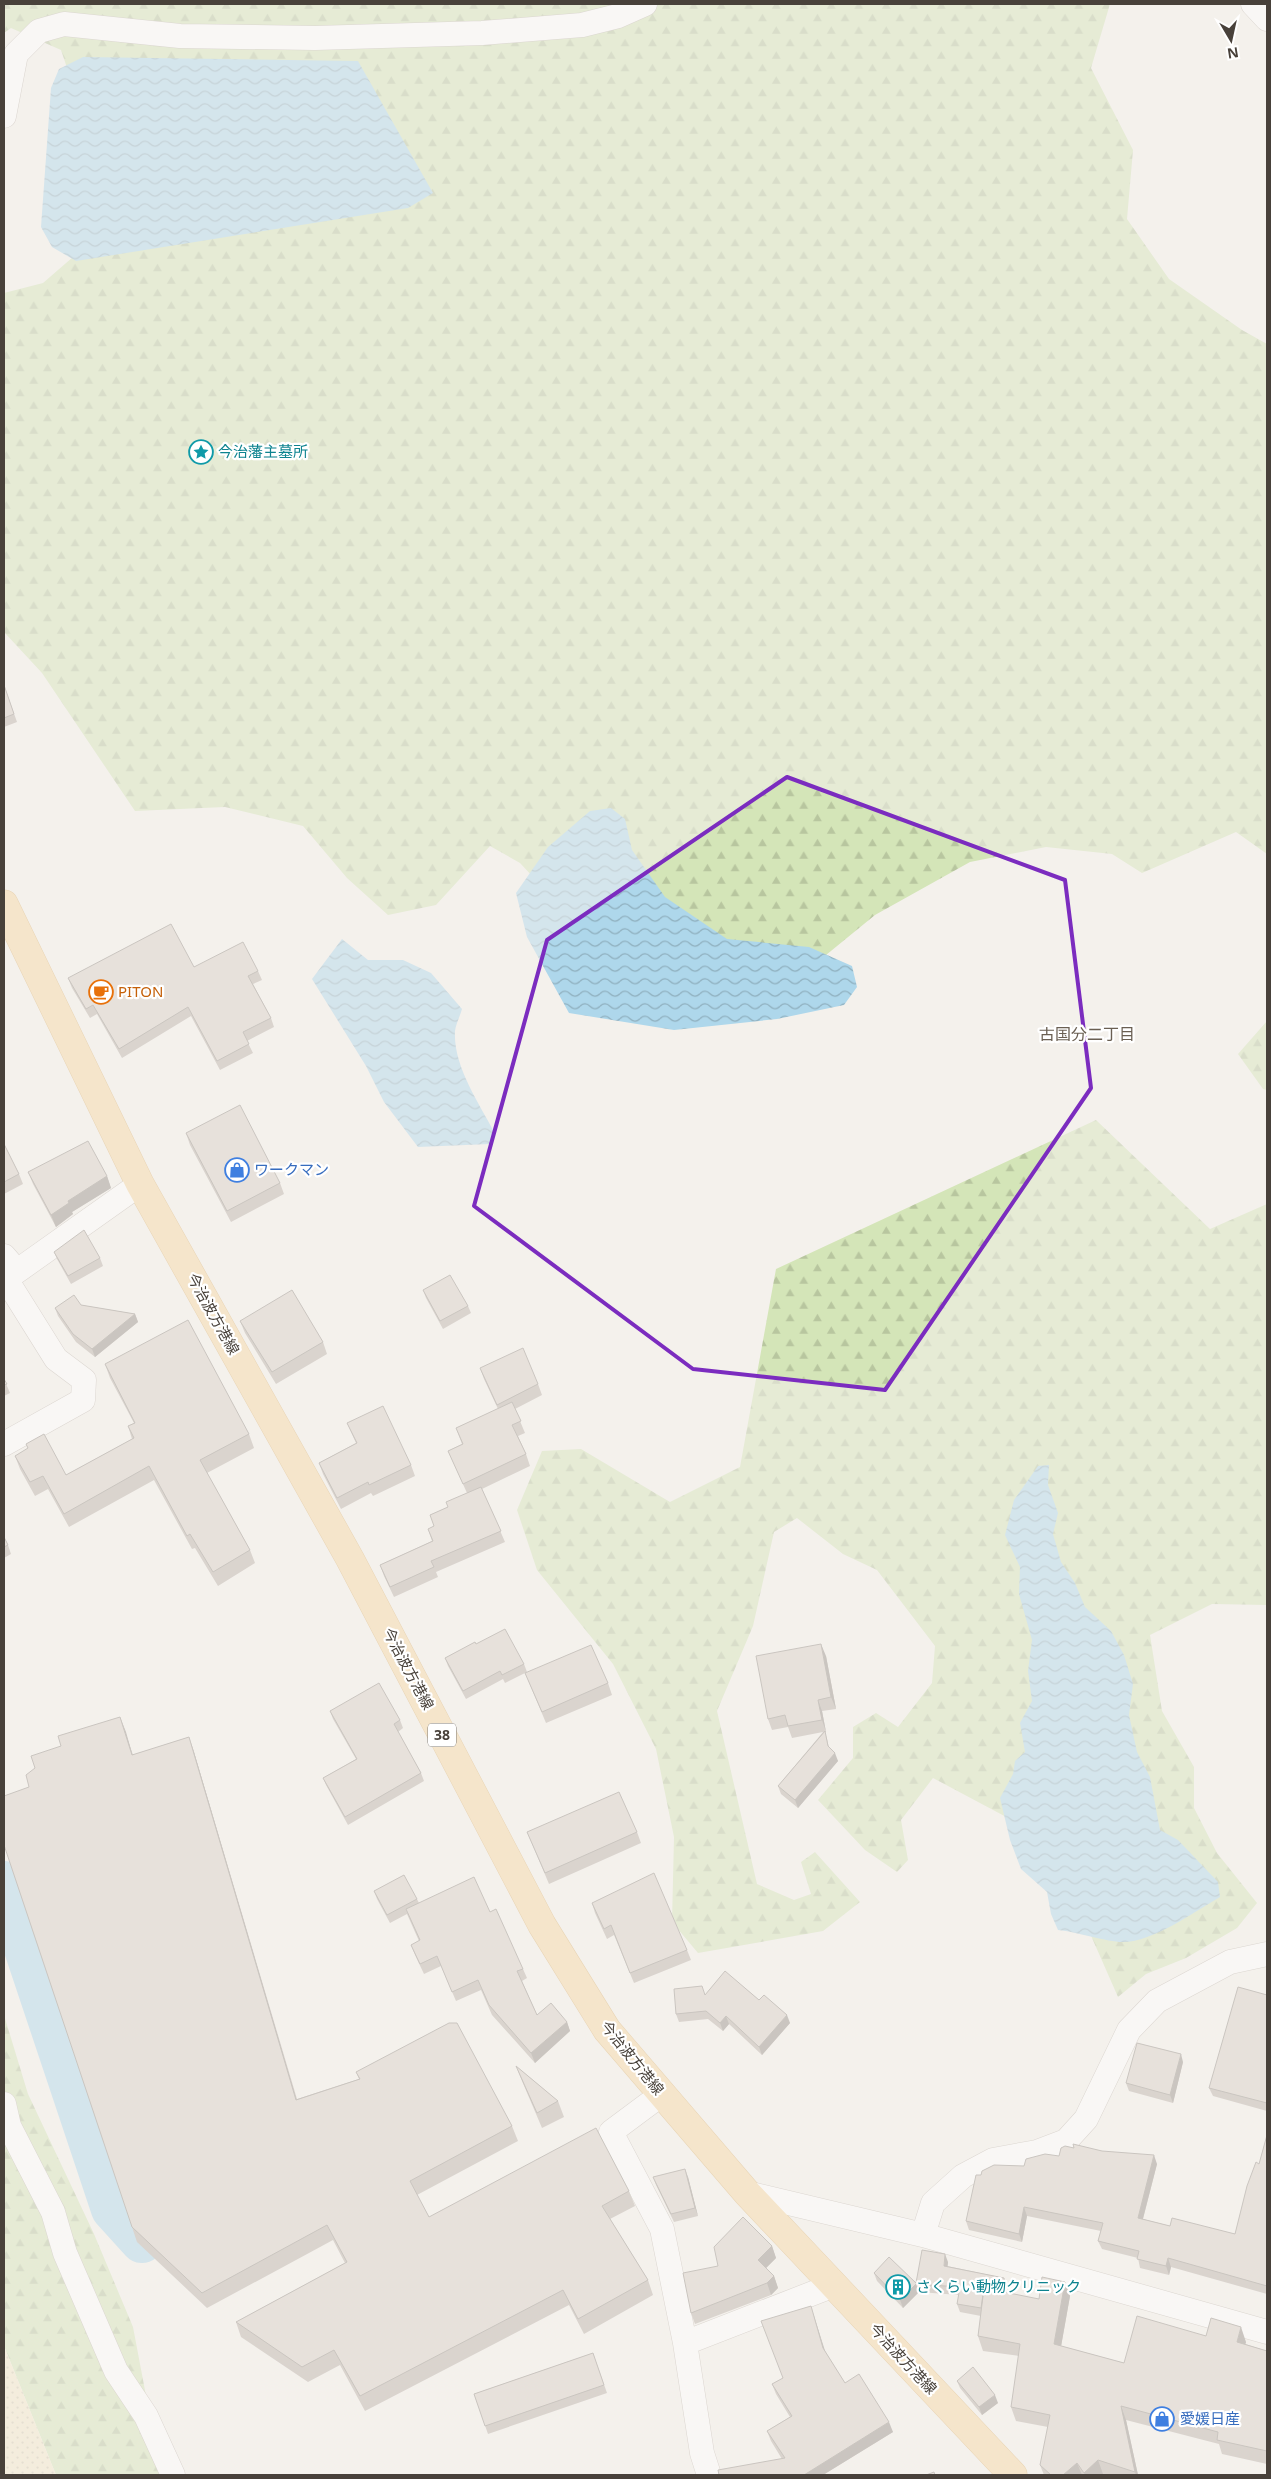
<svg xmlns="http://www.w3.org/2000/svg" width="1271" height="2479" viewBox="0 0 1271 2479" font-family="'Noto Sans','Noto Sans JP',sans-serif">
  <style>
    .forest { fill: url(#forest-firs) }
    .sand { fill: url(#sand-dots) }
    .water { fill: url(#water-waves) }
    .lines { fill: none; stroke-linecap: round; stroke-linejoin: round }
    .river { stroke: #aed7eb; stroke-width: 44 }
    .minor-casing { stroke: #bfb8af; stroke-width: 25 }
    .major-casing { stroke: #dbb473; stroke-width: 29 }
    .minor { stroke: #fff; stroke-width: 24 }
    .major { stroke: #f6d8a3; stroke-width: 28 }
    .wall { fill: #bab2a9 }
    .shaded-wall { fill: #97918a }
    .building { fill: #d8cfc5; stroke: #97918a }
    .marked { fill: none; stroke: #7b2cbf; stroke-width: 4; stroke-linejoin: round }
    .labels { text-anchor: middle; stroke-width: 4.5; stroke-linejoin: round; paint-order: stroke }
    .shield { fill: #fff; stroke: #7f7a75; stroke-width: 1 }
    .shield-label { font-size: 14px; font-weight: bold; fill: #48413a }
    .culture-label { font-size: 15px; fill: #0d838f; stroke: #fff; text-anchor: start }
    .food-label { font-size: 15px; fill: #c56008; stroke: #fff; text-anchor: start }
    .shop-label { font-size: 15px; fill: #366cbe; stroke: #fff; text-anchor: start }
    .street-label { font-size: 15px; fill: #48413a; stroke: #fff }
    .neighbourhood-label { font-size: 16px; fill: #6a5f52; stroke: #fff }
  </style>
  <defs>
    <pattern id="forest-firs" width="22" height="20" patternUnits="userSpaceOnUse" patternTransform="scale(1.25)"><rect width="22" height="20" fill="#d4e5b8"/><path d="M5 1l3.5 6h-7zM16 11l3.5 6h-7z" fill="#b8c69f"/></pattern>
    <pattern id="sand-dots" width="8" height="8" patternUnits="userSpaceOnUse" patternTransform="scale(1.25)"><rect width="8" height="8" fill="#f4e9cb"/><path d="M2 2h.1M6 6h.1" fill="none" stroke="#d3c9af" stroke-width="1.8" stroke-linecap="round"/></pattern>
    <pattern id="water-waves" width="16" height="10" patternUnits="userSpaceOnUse" patternTransform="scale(1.25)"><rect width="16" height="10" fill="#aed7eb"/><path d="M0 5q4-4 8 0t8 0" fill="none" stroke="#90b0bf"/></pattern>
  </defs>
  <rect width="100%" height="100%" fill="#f4f1ec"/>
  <path class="forest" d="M4,4H1110L1091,68L1133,150L1127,219L1169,279L1242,330L1267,344V854L1236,832L1142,873L1112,854L1046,847L970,862L875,915L793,982L601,950L520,863L490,846L436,905L388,915L347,878L303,826L225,807L135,811L42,673L4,632V293L43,283L118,218L61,50L11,28L4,33Z
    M1267,1021V1090L1263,1089L1238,1054Z
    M1096,1120L1210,1229L1267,1204V1605L1212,1604L1150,1635L1162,1711L1194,1767V1808L1217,1853L1257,1903L1237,1928L1186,1958L1146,1974L1118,1997L1085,1922L1029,1829L933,1778L901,1820L908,1860L897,1872L865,1850L818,1800L853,1758V1727L876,1713L898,1727L932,1683L935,1646L877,1570L843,1554L797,1518L774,1532L753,1626L717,1711L757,1884L794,1900L811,1894L801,1862L815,1852L860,1902L823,1931L698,1953L672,1922L674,1837L656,1749L613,1664L537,1570L517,1510L542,1451L581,1449L670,1502L740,1467L776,1269Z
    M4,2015L28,2094L94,2234L133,2327L161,2475H56L4,2346Z"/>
  <path class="sand" d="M4,2346L56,2475H4Z"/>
  <path class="water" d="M83,57L358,61L433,193L408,208L76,261L52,247L41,227L51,88L59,69Z
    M611,808L625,819L632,850L665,897L727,939L809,947L852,966L857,987L844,1005L777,1019L674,1030L569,1013L527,937L516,893L548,847L590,811Z
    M342,939L368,960H403L431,973L462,1009C460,1016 456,1024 455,1031C453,1066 479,1103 494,1132L490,1144L418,1147L384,1102L366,1066L312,979Z
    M1049,1465L1048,1485L1058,1513L1053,1534L1061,1562L1075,1583L1085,1607L1111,1631L1124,1655L1133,1684L1129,1715L1137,1752L1150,1777L1160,1830L1178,1840L1218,1882L1220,1897C1194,1912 1153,1942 1123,1942C1106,1942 1078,1932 1058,1930L1051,1914L1047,1892L1021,1869L1010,1840L1000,1798L1013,1774L1015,1761L1025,1752L1020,1723L1032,1701L1028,1671L1032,1640L1019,1594L1020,1567L1005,1535L1014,1500L1038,1466Z"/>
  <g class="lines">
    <path class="river" d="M4,1883L113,2209L142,2241"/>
    <g class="minor-casing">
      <path id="minor" d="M1253,4L1267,19
        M4,116L16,54L39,31L64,24L180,36L315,38L482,33L582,25L618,16L645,4
        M4,1256L17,1271
        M4,1444L83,1400L84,1380L56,1359L6,1279L140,1184
        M662,2094L611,2132L662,2229L685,2343L834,2285
        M4,2104L9,2126L53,2212L65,2253L116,2371L146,2416L173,2475
        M747,2193L923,2235L1267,2332
        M923,2235L933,2203L963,2176L993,2160L1037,2152L1066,2141L1086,2119L1129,2030L1157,2001L1230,1962L1267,1954
        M685,2343L702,2453L709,2475"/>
    </g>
    <g class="major-casing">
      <path id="major" d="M4,904L140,1184L350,1559L542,1925L607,2030L747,2193L1013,2475"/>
    </g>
    <use href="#minor" class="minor"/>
    <use href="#major" class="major"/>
  </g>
  <path class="wall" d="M4,685L17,722L4,727Z
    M194,967L258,971L262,980L253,984L271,1018L274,1027L247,1041L253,1053L220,1070L191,1016L122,1058L97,1014L90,1018L72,988L68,978Z
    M186,1133L280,1183L284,1194L231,1222L190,1145Z
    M4,1144L19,1174L23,1184L4,1194Z
    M28,1172L107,1176L111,1188L72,1212L73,1214L56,1227L33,1184Z
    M54,1252L100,1258L103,1266L71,1284L57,1259Z
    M423,1290L468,1306L471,1313L443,1329L426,1298Z
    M81,1305L135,1314L138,1322L95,1357L76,1342L58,1316L55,1308Z
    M240,1321L323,1342L327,1354L276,1384L245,1333Z
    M105,1364L249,1434L254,1448L207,1473L250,1550L255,1563L218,1586L195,1548L192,1549L154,1480L69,1527L48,1489L35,1496L20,1469L15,1456L28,1449L26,1444L66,1475L132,1439L128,1426L134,1423L110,1378Z
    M480,1368L538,1384L542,1395L515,1409L525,1433L518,1436L526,1454L530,1466L482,1489L505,1542L436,1572L438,1577L394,1597L384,1576L380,1565L432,1541L428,1529L434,1526L430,1515L448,1507L467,1493L453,1462L448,1451L462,1444L456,1428L498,1409L484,1379Z
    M4,1379L10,1393L4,1396Z
    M347,1423L411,1465L415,1476L373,1496L371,1493L341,1509L323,1474L319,1463L356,1443Z
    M4,1537L8,1545L11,1554L4,1558Z
    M476,1644L524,1664L527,1672L505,1683L503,1679L466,1699L448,1666L445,1658Z
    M826,1656L836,1709L822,1711L826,1732H825L827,1739L829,1748L838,1761L798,1808L781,1794L778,1786L823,1732L792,1738L788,1727L772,1730L768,1719Z
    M525,1673L608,1683L612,1695L546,1723Z
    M330,1711L400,1720L403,1728L398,1732L421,1773L424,1781L348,1825L326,1785L323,1778L356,1759L333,1719Z
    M120,1717L133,1755L189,1737L194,1752L297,2099L359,2079L356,2072L512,2126L518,2141L417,2195L429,2217L629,2191L635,2206L610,2219L648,2280L653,2295L584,2334L569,2305L365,2411L340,2365L308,2382L241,2337L236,2322L345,2263L333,2240L207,2308L137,2242L132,2227L29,1787L35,1768L61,1746Z
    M527,1832H637L641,1843L549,1884Z
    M374,1891L417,1899L419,1903L490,1912L523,1969L527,1978L522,1981L537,2015L567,2022L570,2031L535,2063L492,2015L481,1990L456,2001L441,1966L424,1974L415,1955L411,1945L419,1941L407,1914L390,1923L377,1899Z
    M592,1903L687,1950L691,1960L634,1983L614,1935L607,1939L595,1913Z
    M705,1995L759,2000L790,2023L762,2055L729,2024L723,2031L708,2019L679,2022L676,2014Z
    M1267,1995V2111L1213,2096L1209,2088Z
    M1183,2062L1173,2103L1129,2091L1126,2083Z
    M516,2066L558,2101L564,2117L542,2128L522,2081Z
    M1267,2135V2294L1171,2267L1169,2275L1140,2268L1138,2258L1102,2249L1098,2241L1101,2231L1027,2216L1022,2242L969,2230L966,2221L981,2175L1024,2166L1059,2156L1074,2148L1102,2151L1157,2164L1143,2219L1170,2226L1235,2234L1259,2164Z
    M653,2177H688L698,2216L674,2222L656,2185Z
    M772,2246L776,2258L766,2268L774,2276L778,2288L771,2295L695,2324L691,2313L718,2266Z
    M948,2262L947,2266L1004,2278L1007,2286L1006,2293L1039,2299L1065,2282L1070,2296L1061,2346L1124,2363L1206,2336L1246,2342L1245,2344L1267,2351V2464L1222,2454L1219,2444L1126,2420L1138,2475H1106L1103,2474L1102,2475H1044L1040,2465L1048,2427L1016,2421L1011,2407L1019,2356L983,2351L978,2336L981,2316L960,2312L957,2304L959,2295L919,2292L903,2308L877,2281L874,2273L916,2283Z
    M814,2316L824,2350L845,2383L893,2432L823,2475H719L782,2459L771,2441L767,2431L790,2417L776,2394L772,2384L783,2378Z
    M593,2353L607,2393L488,2434L474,2394Z
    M957,2381L998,2403L982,2415L960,2388Z"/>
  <path class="shaded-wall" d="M107,1176L111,1188L72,1212L73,1214L56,1227L51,1215L68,1201Z
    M135,1314L138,1322L95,1357L92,1349Z
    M821,1644L826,1656L836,1709L831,1697Z
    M818,1700L822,1711L826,1732L822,1720Z
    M120,1717L126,1732L137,1771L132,1755Z
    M189,1737L194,1752L301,2115L296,2100Z
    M835,1753L838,1761L798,1808L795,1800Z
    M787,2015L790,2023L762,2055L759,2047Z
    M726,2016L729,2024L723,2031L720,2023Z
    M567,2022L570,2031L535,2063L531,2053Z
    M1181,2054L1183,2062L1173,2103L1170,2095Z
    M1154,2155L1157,2164L1141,2226L1138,2218Z
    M685,2169L688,2177L698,2216L695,2208Z
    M1024,2207L1027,2216L1022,2242L1019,2234Z
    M772,2246L776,2258L762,2272L758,2260Z
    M945,2254L948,2262L947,2274L944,2266Z
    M1168,2258L1171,2267L1169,2275L1166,2266Z
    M774,2276L778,2288L771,2295L767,2283Z
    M1004,2278L1007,2286L1006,2298L1003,2290Z
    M1065,2282L1070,2296L1059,2358L1054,2344Z
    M916,2284L919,2292L903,2308L900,2300Z
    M811,2306L814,2316L827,2357L823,2348Z
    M1241,2327L1246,2342L1242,2356L1237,2342Z
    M995,2395L998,2403L982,2415L979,2407Z
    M1121,2406L1126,2420L1138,2475H1136L1135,2472Z
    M889,2422L893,2432L823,2475H804Z
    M1098,2460L1103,2474L1102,2475H1085L1084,2473Z
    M1077,2463L1082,2475H1063Z"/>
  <path class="building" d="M4,685L14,714L4,718Z
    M171,924L194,967L243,942L258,971L248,976L271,1018L243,1032L249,1044L217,1061L188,1007L119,1049L93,1005L86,1009L68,978Z
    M240,1105L280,1183L227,1211L186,1133Z
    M88,1141L107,1176L68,1201L69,1203L51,1215L28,1172Z
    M4,1144L19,1174L4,1182Z
    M84,1230L100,1258L68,1276L54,1252Z
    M450,1275L468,1306L440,1321L423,1290Z
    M292,1290L323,1342L272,1372L240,1321Z
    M74,1295L81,1305L135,1314L92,1349L73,1334L55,1308Z
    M188,1320L249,1434L200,1460L250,1550L213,1572L190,1534L187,1536L149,1466L64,1514L43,1476L30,1482L15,1456L28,1448L26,1444L44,1434L66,1475L134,1438L128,1426L135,1423L105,1364Z
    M523,1348L538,1384L497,1405L480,1368Z
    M4,1379L7,1384L4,1385Z
    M512,1402L521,1421L512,1425L526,1454L463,1484L448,1451L463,1444L456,1428Z
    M383,1406L411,1465L369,1485L368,1482L337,1498L319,1463L357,1443L347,1423Z
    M481,1487L501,1531L431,1561L434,1567L390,1587L380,1565L433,1541L428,1529L434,1526L430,1515L448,1507L446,1502Z
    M4,1537L8,1545L4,1547Z
    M505,1629L524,1664L502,1675L500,1671L463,1691L445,1658L475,1642L476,1644Z
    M821,1644L831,1697L818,1700L822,1720L788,1726L785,1715L768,1719L756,1656Z
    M591,1645L608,1683L542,1712L525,1673Z
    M379,1683L400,1720L394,1724L421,1773L345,1817L323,1778L357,1759L330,1711Z
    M120,1717L132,1755L189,1737L296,2100L360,2079L356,2072L449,2023H457L512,2126L410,2181L429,2217L596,2128L629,2191L602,2206L648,2280L578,2319L563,2290L360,2396L334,2350L302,2367L236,2322L347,2262L327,2225L202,2293L132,2227L4,1845V1796L29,1787L26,1775L35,1768L31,1756L61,1746L58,1736Z
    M825,1731L828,1746L835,1753L795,1800L778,1786Z
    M619,1792L637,1832L545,1873L527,1832Z
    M654,1873L687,1950L630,1973L611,1925L604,1929L592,1903Z
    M404,1875L417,1899L387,1915L374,1891Z
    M474,1877L490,1912L496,1909L523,1969L517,1971L537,2015L551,2003L567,2022L531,2053L489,2005L478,1980L452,1992L437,1956L420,1964L411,1945L420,1940L406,1909Z
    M725,1971L759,2000L764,1995L787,2015L759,2047L726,2016L720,2023L706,2011L676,2014L674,1989L702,1986L705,1995Z
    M1238,1987L1267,1995V2103L1209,2088Z
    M1137,2043L1181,2054L1170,2095L1126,2083Z
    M516,2066L558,2101L537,2113Z
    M1267,2135V2286L1168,2258L1166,2266L1137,2259L1139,2251L1098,2241L1103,2223L1024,2207L1019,2234L966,2221L976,2175H981L982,2171L994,2165L1024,2166L1026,2159L1045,2154L1059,2156L1061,2148L1065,2146L1074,2148L1073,2144L1102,2151L1154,2155L1138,2218L1170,2226L1172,2218L1235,2234L1247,2186L1256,2162L1259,2164Z
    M685,2169L695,2208L671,2214L653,2177Z
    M743,2217L772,2246L758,2260L774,2276L767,2283L691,2313L683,2273L718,2266L714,2247Z
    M922,2250L945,2254L944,2266L1004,2278L1003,2290L984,2288L981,2308L957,2304L960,2287L916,2284L900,2300L874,2273L889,2257L916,2283Z
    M1042,2277L1065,2282L1054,2344L1124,2363L1137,2316L1206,2336L1211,2318L1241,2327L1237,2342L1267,2351V2451L1217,2440L1218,2432L1121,2406L1135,2472L1098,2460L1084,2473L1077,2463L1063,2475H1051L1040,2465L1050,2415L1011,2407L1020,2344L978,2336L984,2288L1039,2299Z
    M811,2306L823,2348L845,2383L859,2374L889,2422L804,2475H719L718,2470L785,2458L767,2431L792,2416L772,2384L783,2378L761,2321Z
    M593,2353L604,2385L485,2426L474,2394Z
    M973,2367L995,2395L979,2407L957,2381Z
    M934,2472L935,2475H926Z"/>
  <path d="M0 0H1271V2479H0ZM787,777L1065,880L1091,1088L885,1390L693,1369L474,1206L547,940Z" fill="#f4f1ec" fill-opacity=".55" fill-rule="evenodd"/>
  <path class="marked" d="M787,777L1065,880L1091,1088L885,1390L693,1369L474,1206L547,940Z"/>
  <defs>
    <g id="sight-ring" transform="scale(1.25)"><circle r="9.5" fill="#fff" stroke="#0f9aa8" stroke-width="1.5"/><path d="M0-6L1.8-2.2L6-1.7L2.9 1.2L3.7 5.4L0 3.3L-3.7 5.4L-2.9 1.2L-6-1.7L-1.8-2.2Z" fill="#0f9aa8"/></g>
    <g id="cafe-ring" transform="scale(1.25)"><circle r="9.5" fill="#fff" stroke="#e8710a" stroke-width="1.5"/><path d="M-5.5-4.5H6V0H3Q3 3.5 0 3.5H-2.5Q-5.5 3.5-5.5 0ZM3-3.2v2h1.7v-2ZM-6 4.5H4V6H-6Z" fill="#e8710a"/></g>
    <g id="shop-ring" transform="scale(1.25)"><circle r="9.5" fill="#fff" stroke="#3f7fe0" stroke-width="1.5"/><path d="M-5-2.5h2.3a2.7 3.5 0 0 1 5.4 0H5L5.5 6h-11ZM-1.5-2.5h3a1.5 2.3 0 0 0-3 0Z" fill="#3f7fe0"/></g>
    <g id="building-ring" transform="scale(1.25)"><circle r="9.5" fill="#fff" stroke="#0f9aa8" stroke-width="1.5"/><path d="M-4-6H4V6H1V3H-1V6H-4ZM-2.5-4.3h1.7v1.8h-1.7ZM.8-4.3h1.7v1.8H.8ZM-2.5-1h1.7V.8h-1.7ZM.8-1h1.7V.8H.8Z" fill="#0f9aa8"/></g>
  </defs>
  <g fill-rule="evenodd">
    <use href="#sight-ring" x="201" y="452"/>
    <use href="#cafe-ring" x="101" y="992"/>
    <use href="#shop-ring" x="237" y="1170"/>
    <use href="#building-ring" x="898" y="2287"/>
    <use href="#shop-ring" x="1162" y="2419"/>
  </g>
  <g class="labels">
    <rect class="shield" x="428" y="1723.5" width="28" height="23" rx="4"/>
    <g class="shield-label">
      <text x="442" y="1740">38</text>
    </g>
    <g class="culture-label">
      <text x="218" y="457">今治藩主墓所</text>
      <text x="916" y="2292">さくらい動物クリニック</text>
    </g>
    <g class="food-label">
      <text x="118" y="997">PITON</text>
    </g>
    <g class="shop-label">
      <text x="254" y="1175">ワークマン</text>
      <text x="1180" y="2424">愛媛日産</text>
    </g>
    <g class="street-label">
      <text transform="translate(213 1314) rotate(61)" y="5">今治波方港線</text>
      <text transform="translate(408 1669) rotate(62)" y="5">今治波方港線</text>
      <text transform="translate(632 2058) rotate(51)" y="5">今治波方港線</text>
      <text transform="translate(903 2359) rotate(47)" y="5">今治波方港線</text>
    </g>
    <g class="neighbourhood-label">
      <text x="1087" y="1040">古国分二丁目</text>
    </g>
  </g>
  <rect width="1271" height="2479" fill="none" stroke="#48413a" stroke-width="10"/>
  <g transform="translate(1231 40) rotate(171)" stroke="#ffffff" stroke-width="4" paint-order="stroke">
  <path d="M0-4L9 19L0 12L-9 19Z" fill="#48413a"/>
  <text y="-8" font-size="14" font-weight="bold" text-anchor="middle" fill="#48413a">N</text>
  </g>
</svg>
